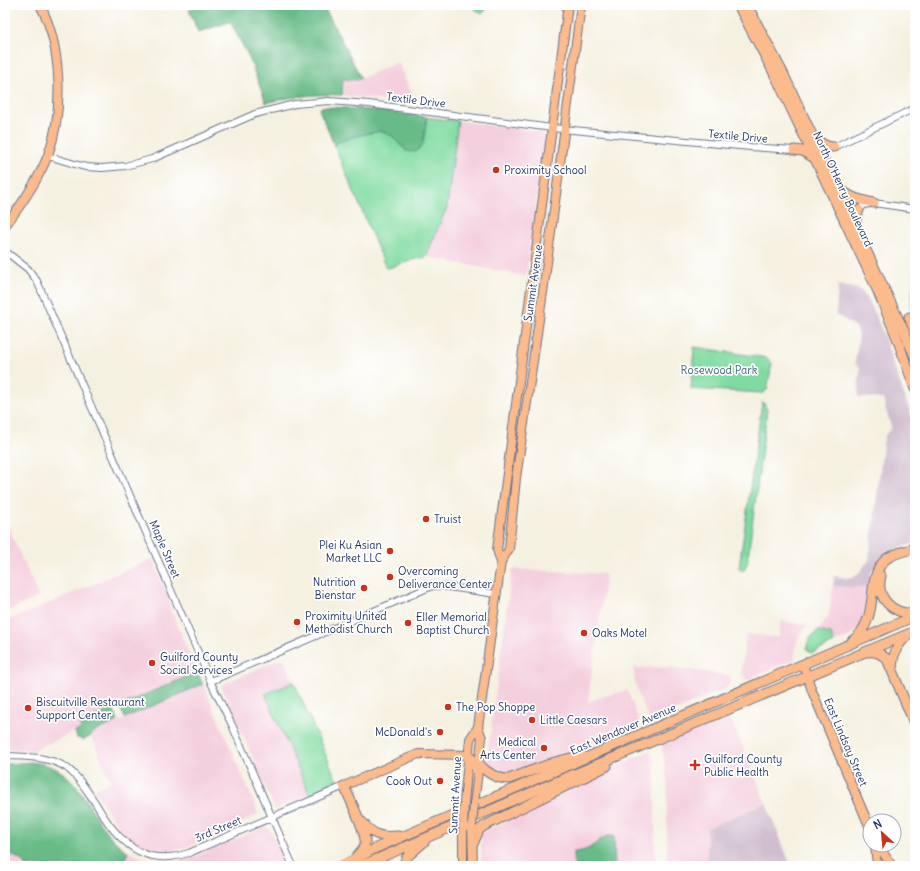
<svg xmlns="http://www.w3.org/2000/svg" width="920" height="871" viewBox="0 0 920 871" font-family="Delius,sans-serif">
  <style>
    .built { fill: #f4cfde }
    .industrial { fill: #d0bdce }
    .green { fill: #81dba1; stroke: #4e8580 }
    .forest { fill: #68bb87; stroke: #427572 }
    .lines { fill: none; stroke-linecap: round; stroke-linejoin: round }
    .minor-casing { stroke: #67738c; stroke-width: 8 }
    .major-casing { stroke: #67738c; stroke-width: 10 }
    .highway-casing { stroke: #67738c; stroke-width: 11 }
    .minor { stroke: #fff; stroke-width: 6 }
    .major { stroke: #fbbb8d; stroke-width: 8 }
    .highway { stroke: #fbbb8d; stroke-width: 9 }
    .major-bridge-casing { stroke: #67738c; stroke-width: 10; stroke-linecap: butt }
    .major-bridge { stroke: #fbbb8d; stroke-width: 8 }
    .poi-dot { fill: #c8321e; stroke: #fff; stroke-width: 1.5 }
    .labels { text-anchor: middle; stroke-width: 3.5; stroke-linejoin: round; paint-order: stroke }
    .street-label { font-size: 11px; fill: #1b2f5e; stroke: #fff }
    .poi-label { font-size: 11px; fill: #1b2f5e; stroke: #fff; text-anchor: start }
    .park-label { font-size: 11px; fill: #3a6372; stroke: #fff }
  </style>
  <rect width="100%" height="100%" fill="#fff"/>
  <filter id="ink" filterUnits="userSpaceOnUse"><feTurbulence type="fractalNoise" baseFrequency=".025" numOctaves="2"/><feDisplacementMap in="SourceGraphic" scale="8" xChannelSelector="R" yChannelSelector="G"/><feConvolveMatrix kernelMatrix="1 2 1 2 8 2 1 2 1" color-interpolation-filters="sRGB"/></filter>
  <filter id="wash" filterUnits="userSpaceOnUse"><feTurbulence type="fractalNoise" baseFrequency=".012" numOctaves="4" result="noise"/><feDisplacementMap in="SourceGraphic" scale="16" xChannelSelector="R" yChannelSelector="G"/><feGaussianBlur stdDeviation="0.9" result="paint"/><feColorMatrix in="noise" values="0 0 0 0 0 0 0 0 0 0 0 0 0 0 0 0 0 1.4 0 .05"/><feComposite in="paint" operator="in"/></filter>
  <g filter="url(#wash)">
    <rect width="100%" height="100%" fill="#f5f1e1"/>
    <path class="built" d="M398,62L414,100L413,103L410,104L342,95L343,79L357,80Z
      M458,121L546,133L526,276L426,257L447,207Z
      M5,520L39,597L5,612Z
      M152,559L170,600L169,605L197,672L79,724L81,729L34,750L5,749V622Z
      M512,569L606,574L588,701L627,690L640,723V726L582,749L505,775L500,773L486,766Z
      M833,586L868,588L865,616L859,628L850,636L834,643L831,634L818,631L829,615Z
      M781,621L809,625L799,634L798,638L795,647V659L747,680L741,673L746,634L779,637Z
      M282,658L284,659L294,682L266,694L310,795L277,809H275L221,685Z
      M670,667L731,676L729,685L727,688L653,720L649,718L639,696L635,683L633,668Z
      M203,684L257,809V815L228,830L181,849L165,851L146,847L132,840L119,828L94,789L111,782L91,736L96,731Z
      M725,717L731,719L766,803L707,828V866H667V777L662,747L664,743Z
      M649,751L653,758L655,767V866H615L614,836H607L601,839L593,847L586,851L574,852V866H481V835L482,832L564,791Z
      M265,827L270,829L286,866H122L128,852L145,859L164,862H176L187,860Z
      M5,851L21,860L26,866H5Z"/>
    <path class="industrial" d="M915,267V323L909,307Z
      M838,285L859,289L869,300L882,331L915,426V543L886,552L871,572L868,588L833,586L834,576L847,578L853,577L859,573L869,560L884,437L891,427L883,399L858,397L860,368L855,363L859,335L856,327L836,315Z
      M766,803L790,863L782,866H707V828Z"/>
    <path class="green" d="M269,5H291V6L286,10L281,11Z
      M472,5H486L485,11L482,14L474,8Z
      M322,107C367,108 412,116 458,121L447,207L426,257L407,261L389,268H386L319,109Z
      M694,347L767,358L772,363L767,390L763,393L691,389Z
      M762,403H764L767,410L747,564L743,571L739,568Z
      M818,631L831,634L834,643L815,652L812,653L807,649C806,641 812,636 818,631Z
      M294,682L337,781L336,784L310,795L265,694Z"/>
    <path class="forest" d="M200,5H269L281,11L286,10L291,5H323L361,78L357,80L343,79L342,95C314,94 294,96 266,103L248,55L230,22L198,32L189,10Z
      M322,107C357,108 392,112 427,117L423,144L416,152L406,151L392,136L381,131L353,137L334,144L319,109Z
      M197,672L203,684L125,718L119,706Z
      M113,709L118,721L96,731L91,736L84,740L77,738L75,732L81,729L79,724Z
      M31,762C80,767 83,804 109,835C115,842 121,847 128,852L122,866H26L21,860L5,851V764Z
      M607,836H614L615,866H574V852C594,850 591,844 607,836Z"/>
  </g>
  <g filter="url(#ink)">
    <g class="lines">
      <g class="minor-casing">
        <path id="minor" d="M834,147L915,108
          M48,156L78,165L86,167L102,168L125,166L152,159L255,114L295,104L329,101L369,104L552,128L750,147L794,150
          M859,210L864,205L874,203L915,209
          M5,251L28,269L37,281L213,687L232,725L293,866
          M211,681L432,586H442L496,594
          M5,756C26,757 49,756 67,768C79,777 88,792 96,804C111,830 133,860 168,857C175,857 182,855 189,853L344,786"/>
      </g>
      <g class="major-casing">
        <path id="major" d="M5,226C22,204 38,181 48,155C64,112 62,45 40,5
          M501,562L497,550L568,5
          M803,664L812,691L870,828
          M344,786L418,754L468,755L473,759L476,771
          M464,803L470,739L478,727
          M474,804L482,738L478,727L501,562L509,549L516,478L544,285L581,5
          M472,826L473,866
          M463,829V866
          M875,845L877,866
          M878,845L892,866
          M911,866L915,864"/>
      </g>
      <g class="highway-casing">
        <path id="highway" d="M738,5L777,79L876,287L897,338L915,389
          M747,5L783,73L905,333L915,357
          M815,138C821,143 826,147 834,147
          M794,150L803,151L814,158
          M840,188C849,198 861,200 874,203
          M857,226L856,218L859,210
          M909,317L915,332
          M881,576C875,598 893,615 915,613
          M852,641C860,635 865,628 868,618C875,599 869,574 886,559C894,553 905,551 915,548
          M867,652C875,651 880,653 887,659L915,725
          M892,669C893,654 896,646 907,636
          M479,764C487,773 497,779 509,779L555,762L582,755
          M344,786C349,797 367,833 365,844C364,849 359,853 356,857
          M362,822C373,835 381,838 398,836
          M473,844L479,830L484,826L607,766
          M342,866L376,848L915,616
          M361,866L551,784L915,631
          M403,866L407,857L425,841"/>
      </g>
      <use href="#minor" class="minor"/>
      <use href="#major" class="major"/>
      <use href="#highway" class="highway"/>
      <g class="major-bridge-casing">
        <path id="major-bridge" d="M472,826L474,804
          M463,829L464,803"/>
      </g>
      <use href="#major-bridge" class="major-bridge"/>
    </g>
  </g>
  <g class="poi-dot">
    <circle cx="496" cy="170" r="4"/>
    <circle cx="426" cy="519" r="4"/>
    <circle cx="390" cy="551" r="4"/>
    <circle cx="390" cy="577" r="4"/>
    <circle cx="364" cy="588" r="4"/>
    <circle cx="297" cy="622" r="4"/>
    <circle cx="408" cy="623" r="4"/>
    <circle cx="584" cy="633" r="4"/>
    <circle cx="152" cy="663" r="4"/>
    <circle cx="448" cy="707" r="4"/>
    <circle cx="28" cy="708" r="4"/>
    <circle cx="532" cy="720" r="4"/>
    <circle cx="440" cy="732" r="4"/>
    <circle cx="544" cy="748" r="4"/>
    <path d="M693 759h4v4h4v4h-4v4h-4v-4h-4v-4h4z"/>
    <circle cx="440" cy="781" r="4"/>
  </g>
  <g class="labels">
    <g class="street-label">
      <text transform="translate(416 100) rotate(7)" y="4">Textile Drive</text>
      <text transform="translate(738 136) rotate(5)" y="4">Textile Drive</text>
      <text transform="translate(843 189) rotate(65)" y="4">North O'Henry Boulevard</text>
      <text transform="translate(533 283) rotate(-82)" y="4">Summit Avenue</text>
      <text transform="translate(165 549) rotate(67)" y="4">Maple Street</text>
      <text transform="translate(623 729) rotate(-23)" y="4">East Wendover Avenue</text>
      <text transform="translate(846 742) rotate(67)" y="4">East Lindsay Street</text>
      <text transform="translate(455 795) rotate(-87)" y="4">Summit Avenue</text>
      <text transform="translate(218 829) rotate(-23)" y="4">3rd Street</text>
    </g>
    <g class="poi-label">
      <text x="504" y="174">Proximity School</text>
      <text x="434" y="523">Truist</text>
      <text x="382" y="549" text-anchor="end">Plei Ku Asian<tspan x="382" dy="13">Market LLC</tspan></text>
      <text x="398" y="575">Overcoming<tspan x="398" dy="13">Deliverance Center</tspan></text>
      <text x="356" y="586" text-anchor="end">Nutrition<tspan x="356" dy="13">Bienstar</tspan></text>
      <text x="305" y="620">Proximity United<tspan x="305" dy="13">Methodist Church</tspan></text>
      <text x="416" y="621">Eller Memorial<tspan x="416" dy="13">Baptist Church</tspan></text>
      <text x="592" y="637">Oaks Motel</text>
      <text x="160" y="661">Guilford County<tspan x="160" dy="13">Social Services</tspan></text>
      <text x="36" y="706">Biscuitville Restaurant<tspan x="36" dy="13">Support Center</tspan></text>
      <text x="456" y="711">The Pop Shoppe</text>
      <text x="540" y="724">Little Caesars</text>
      <text x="432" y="736" text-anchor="end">McDonald's</text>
      <text x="536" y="746" text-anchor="end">Medical<tspan x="536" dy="13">Arts Center</tspan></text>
      <text x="704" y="763">Guilford County<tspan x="704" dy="13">Public Health</tspan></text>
      <text x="432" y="785" text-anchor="end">Cook Out</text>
    </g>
    <g class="park-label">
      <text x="719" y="374">Rosewood Park</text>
    </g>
  </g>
  <rect width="920" height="871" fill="none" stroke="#fff" stroke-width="20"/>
  <g transform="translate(882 833) rotate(333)"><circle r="19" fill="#ffffff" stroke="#a4acbf"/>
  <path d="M0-3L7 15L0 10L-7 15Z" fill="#c8321e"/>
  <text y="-6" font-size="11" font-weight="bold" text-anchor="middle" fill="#1b2f5e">N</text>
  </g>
</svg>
